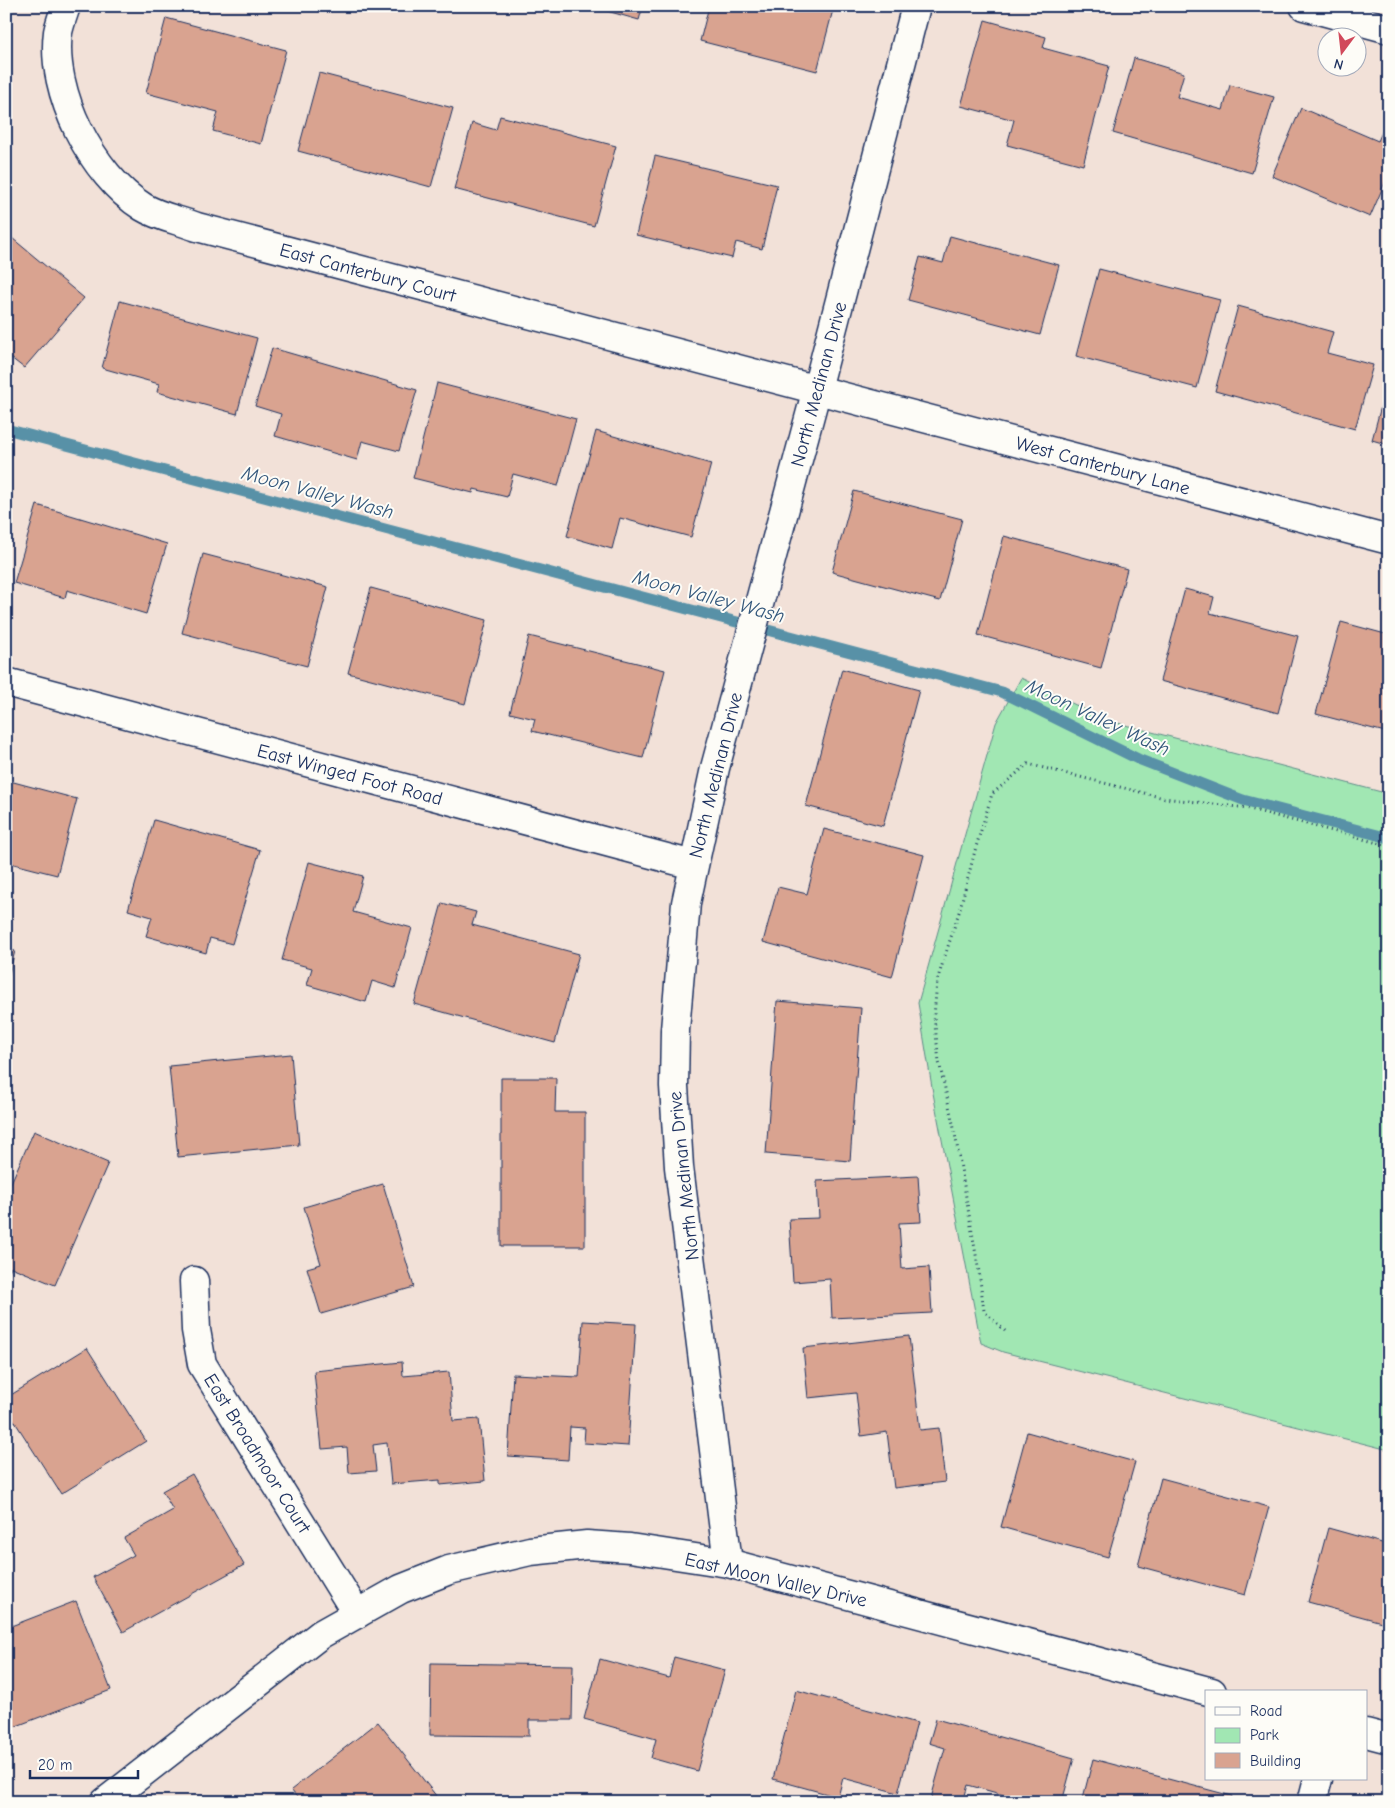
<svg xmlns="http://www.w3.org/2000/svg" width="1395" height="1808" viewBox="0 0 1395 1808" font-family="'Comic Neue',sans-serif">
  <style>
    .green { fill: #a1e7b3; stroke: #5e8b88 }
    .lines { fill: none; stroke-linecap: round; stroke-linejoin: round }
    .stream { stroke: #5891a7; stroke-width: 11 }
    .building { fill: #d9a390; stroke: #1b2f5e }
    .street-casing { stroke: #1b2f5e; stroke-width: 31 }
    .secondary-casing { stroke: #1b2f5e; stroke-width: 31 }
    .path { stroke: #1b2f5e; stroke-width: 3; stroke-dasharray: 1 4; stroke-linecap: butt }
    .street { stroke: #fdfcf7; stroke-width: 28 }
    .secondary { stroke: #fdfcf7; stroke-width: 28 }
    .labels { text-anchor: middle; stroke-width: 4; stroke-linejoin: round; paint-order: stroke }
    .street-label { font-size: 19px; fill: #1b2f5e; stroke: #fdfcf7 }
    .water-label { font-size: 20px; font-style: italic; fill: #34587c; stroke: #fdfcf7 }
  </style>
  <rect width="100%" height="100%" fill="#f2e1d8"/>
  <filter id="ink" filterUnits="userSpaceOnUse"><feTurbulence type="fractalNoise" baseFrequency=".02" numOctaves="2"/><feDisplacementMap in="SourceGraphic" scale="10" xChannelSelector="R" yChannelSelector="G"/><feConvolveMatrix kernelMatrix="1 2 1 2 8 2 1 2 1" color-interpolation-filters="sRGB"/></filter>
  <g filter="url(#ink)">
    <path class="green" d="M1021,678L1106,720L1389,794V1450L1003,1352L981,1343L933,1093L918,1003L996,723Z"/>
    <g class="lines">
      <path class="stream" d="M6,429L1002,692L1138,759L1243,800L1389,838"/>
    </g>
    <path class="building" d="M589,6H643L639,20Z
      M709,6H834L817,71L700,41Z
      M166,18L286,50L261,144L213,131L218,112L146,93Z
      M985,20L1046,37L1043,48L1109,66L1083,165L1007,145L1014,120L961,106Z
      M1134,58L1184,73L1177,97L1223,110L1230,85L1274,97L1252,173L1113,133Z
      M319,73L453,108L431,187L298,151Z
      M1301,108L1378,141L1387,121L1389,122V173L1370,217L1272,176Z
      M500,116L616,146L594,226L454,189L472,123L496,130Z
      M655,156L777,185L762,249L736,242L732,258L636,235Z
      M6,233L84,298L24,368L6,354Z
      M950,236L1059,265L1040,335L908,300L920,257L943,263Z
      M1099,269L1220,300L1197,388L1076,356Z
      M120,301L257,338L237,414L157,392L159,384L102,368Z
      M1238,306L1333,332L1327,353L1373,365L1355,429L1215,391Z
      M272,348L417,390L399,451L362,441L357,460L275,436L281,414L255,406Z
      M1389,376V445L1372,440Z
      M437,383L576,419L558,486L513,474L507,497L474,489L473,493L413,478Z
      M596,431L711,464L691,537L620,518L612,549L567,536Z
      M854,491L962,519L940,601L832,572Z
      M37,505L167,544L146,614L67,590L65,598L14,583Z
      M1004,536L1127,569L1101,668L978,635Z
      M203,554L328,587L307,666L182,633Z
      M371,588L487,620L465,704L348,673Z
      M1185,589L1214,597L1210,613L1298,636L1278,713L1160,681Z
      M1341,622L1389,635V733L1316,714Z
      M529,636L665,670L643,758L532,731L535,719L510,713Z
      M842,669L919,690L883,826L806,806Z
      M6,780L77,799L57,875L6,862Z
      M154,820L260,850L232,944L210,938L206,953L146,936L152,917L128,910Z
      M824,829L924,855L892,977L763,942L778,887L807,894Z
      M309,862L363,876L353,912L412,928L395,988L372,981L366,1002L307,985L312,968L282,960Z
      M442,903L476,912L472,925L579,954L555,1043L414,1004Z
      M6,949L15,951L6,985Z
      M777,1001L861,1008L850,1161L766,1154Z
      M291,1054L299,1145L178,1157L169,1066Z
      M501,1078H556L555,1112H585V1246H501Z
      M34,1131L108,1163L55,1285L11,1267L6,1278V1194Z
      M918,1176L921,1222L899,1223L902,1269L929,1267L932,1313L832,1318L830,1279L793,1282L789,1219L819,1218L817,1181Z
      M383,1184L414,1287L321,1314L307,1268L321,1264L304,1207Z
      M583,1321L636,1324L628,1446L584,1443L585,1428L570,1427L568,1460L508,1456L513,1374L579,1377Z
      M909,1336L920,1430L939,1428L945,1482L894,1488L887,1432L861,1436L856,1393L808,1398L803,1348Z
      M87,1348L146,1441L61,1494L6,1408V1398Z
      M402,1362L403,1376L449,1372L453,1421L479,1419L485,1481L440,1485V1480L391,1484L387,1443L373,1445L376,1471L349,1473L347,1447L322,1449L314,1371Z
      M1027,1432L1135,1462L1108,1557L1001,1527Z
      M192,1474L244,1565L123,1632L93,1577L134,1555L124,1538L173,1510L162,1491Z
      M1161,1478L1269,1507L1245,1595L1138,1566Z
      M1328,1528L1389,1545V1624L1308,1602Z
      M76,1601L111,1690L6,1730V1628Z
      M674,1657L725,1670L697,1771L651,1758L656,1739L584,1719L600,1659L669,1678Z
      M431,1663L573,1665L572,1720H529V1736L430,1735Z
      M796,1690L917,1723L898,1793L843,1778L838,1797L773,1779Z
      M936,1719L1074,1758L1062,1802H1029L968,1785L963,1802H930L945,1748L929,1743Z
      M378,1722L441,1802H301L291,1790Z
      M1093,1759L1232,1796L1230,1802H1082Z"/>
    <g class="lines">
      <g class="street-casing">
        <path id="street" d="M66,6C63,15 60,23 58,32C50,92 92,175 143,207C159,217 179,220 197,227L1389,540
          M194,1281L196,1330L202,1364L357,1614
          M1312,1802L1318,1779"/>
      </g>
      <g class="secondary-casing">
        <path id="secondary" d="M1304,6L1389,29
          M6,682L693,865
          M728,1563L679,1167L674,1086L675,1030L686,903L715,768L817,389L916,6
          M1366,1733L1389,1739
          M105,1802L321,1634L401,1589L449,1570L530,1551L587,1545L630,1548L728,1563L1212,1692"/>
      </g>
      <path class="path" d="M1005,1331L984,1311L979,1272L954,1128L939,1062L934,1016L937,981L959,912L976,847L992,794L1028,764L1164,798L1246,808L1389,846"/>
      <use href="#street" class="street"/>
      <use href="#secondary" class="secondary"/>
    </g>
  </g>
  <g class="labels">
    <g class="street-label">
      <text transform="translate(368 272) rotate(15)" y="7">East Canterbury Court</text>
      <text transform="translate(818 384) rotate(-75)" y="7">North Medinan Drive</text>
      <text transform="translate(1103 465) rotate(15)" y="7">West Canterbury Lane</text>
      <text transform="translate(350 774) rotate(15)" y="7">East Winged Foot Road</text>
      <text transform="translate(715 775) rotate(-76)" y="7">North Medinan Drive</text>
      <text transform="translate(683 1176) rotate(-96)" y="7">North Medinan Drive</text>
      <text transform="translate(258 1453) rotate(58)" y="7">East Broadmoor Court</text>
      <text transform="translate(776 1579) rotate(13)" y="7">East Moon Valley Drive</text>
    </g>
    <g class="water-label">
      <text transform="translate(318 492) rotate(15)" y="7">Moon Valley Wash</text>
      <text transform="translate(709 596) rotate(15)" y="7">Moon Valley Wash</text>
      <text transform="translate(1098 717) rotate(25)" y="7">Moon Valley Wash</text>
    </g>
  </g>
  <rect width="1395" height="1808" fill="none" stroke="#fdfcf7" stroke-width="25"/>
  <rect x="12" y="12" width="1370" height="1783" fill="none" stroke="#1b2f5e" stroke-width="2" filter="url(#ink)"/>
  <rect x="1205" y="1690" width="162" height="90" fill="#fdfcf7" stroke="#a3aaba"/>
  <rect x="1215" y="1707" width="25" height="8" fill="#fdfcf7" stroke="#a3aaba"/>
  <text x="1250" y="1716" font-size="15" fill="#1b2f5e">Road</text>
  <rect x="1215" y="1728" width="25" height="15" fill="#a1e7b3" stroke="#a3aaba"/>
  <text x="1250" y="1740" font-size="15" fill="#1b2f5e">Park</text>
  <rect x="1215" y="1753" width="25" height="15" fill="#d9a390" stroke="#a3aaba"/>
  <text x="1250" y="1766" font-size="15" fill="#1b2f5e">Building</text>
  <g transform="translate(1342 52) rotate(195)"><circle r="24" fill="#fdfcf7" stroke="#a3aaba"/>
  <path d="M0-4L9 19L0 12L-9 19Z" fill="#d1495b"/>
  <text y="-8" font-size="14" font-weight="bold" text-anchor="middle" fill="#1b2f5e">N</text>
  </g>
  <path d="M30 1770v8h108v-8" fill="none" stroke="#1b2f5e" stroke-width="2.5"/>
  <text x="38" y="1770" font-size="15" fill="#1b2f5e" stroke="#fdfcf7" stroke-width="4" paint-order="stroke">20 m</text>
</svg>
